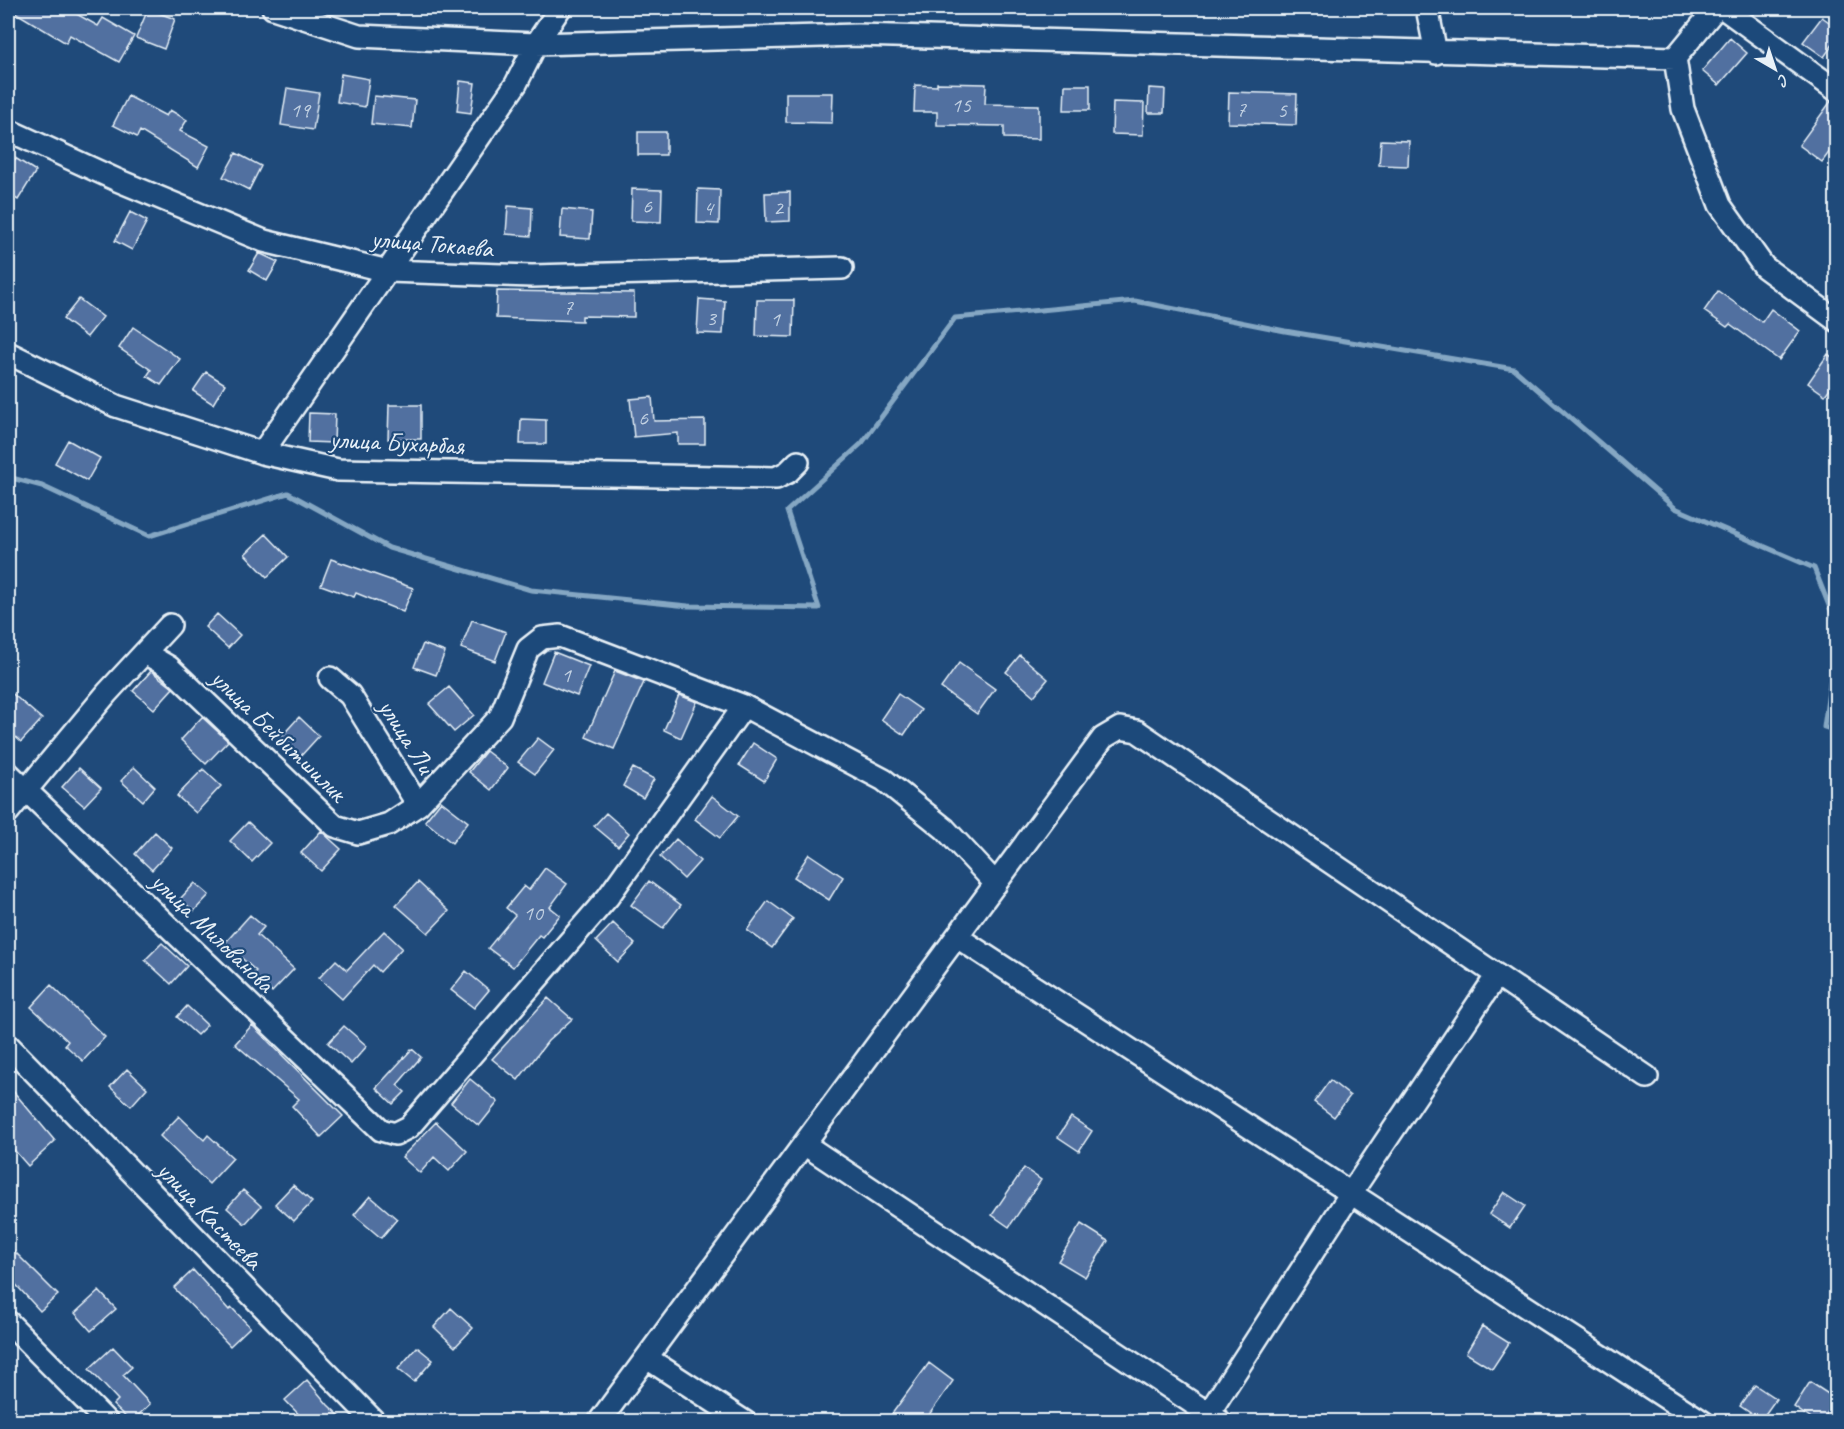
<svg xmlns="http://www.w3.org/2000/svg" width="1844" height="1429" viewBox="0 0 1844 1429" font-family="Caveat,sans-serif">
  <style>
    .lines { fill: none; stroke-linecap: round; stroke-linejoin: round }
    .stream { stroke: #85a7c3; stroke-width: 5 }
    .building { fill: #5170a0; stroke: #e8f1f8; stroke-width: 1.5 }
    .minor-casing { stroke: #e8f1f8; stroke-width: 26 }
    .minor { stroke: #1f4a7a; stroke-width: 21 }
    .labels { text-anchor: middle; stroke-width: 4.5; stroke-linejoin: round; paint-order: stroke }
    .number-label { font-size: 22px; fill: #c2d1e2 }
    .street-label { font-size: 26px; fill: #e8f1f8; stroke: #1f4a7a }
  </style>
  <rect width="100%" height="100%" fill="#1f4a7a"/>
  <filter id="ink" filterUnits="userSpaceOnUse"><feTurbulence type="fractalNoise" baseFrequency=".0167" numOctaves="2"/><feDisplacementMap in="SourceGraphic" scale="12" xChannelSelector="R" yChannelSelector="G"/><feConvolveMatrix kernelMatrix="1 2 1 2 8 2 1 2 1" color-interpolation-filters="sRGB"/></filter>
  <g filter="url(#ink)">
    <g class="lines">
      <path class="stream" d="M8,477L42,486L149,536L288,493L389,548L531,590L688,606L819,608L787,511L862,443L955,318L1135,301L1285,331L1514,369L1675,508L1814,568L1836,623
        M1836,640L1824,727L1836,731"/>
    </g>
    <path class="building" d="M8,8H66L98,26L103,18L134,36L119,62L70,35L66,43Z
      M148,9L175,19L164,49L136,38Z
      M1822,17L1836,27V40L1824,57L1803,42Z
      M1730,38L1747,53L1719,85L1702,71Z
      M341,74L369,79L365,107L337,102Z
      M460,81L475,83L471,113L457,111Z
      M937,83L986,84L985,104L1039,105V139L1004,138V126L937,125V112H914L915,85L937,86Z
      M1065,85H1090V110H1064Z
      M287,88L319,93L313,130L281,125Z
      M1149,88L1165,89L1164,113H1148Z
      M1229,92L1297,94L1296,125L1228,123Z
      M786,93H833L832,123L786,122Z
      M128,96L166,116L170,110L187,120L180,131L209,146L198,167L140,131L137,137L113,125Z
      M374,96L415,100L412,128L371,124Z
      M1831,101L1836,102V143L1822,162L1799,145Z
      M1113,102L1144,103L1143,135L1112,134Z
      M638,132H666V155H638Z
      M1381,140L1409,141L1408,166L1379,165Z
      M236,153L261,166L249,190L223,177Z
      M15,158L36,171L18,200L8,194V171Z
      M632,189L662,190L661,222L631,221Z
      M698,189L720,190L719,224L697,223Z
      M790,192V221L766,222L765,193Z
      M508,206L532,208L531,236L506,234Z
      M562,209L592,212L590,239L560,237Z
      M130,212L147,221L132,250L115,241Z
      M259,253L278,262L267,281L249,270Z
      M497,291L634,293V317L582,316V321L496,318Z
      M1718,291L1762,322L1771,309L1800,331L1779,360L1730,324L1727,327L1704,311Z
      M79,299L103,317L87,337L63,319Z
      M699,299L725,301L723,334L697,333Z
      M757,300H794L793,337L756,336Z
      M133,327L180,359L161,385L147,376L151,370L119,348Z
      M1828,354L1836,360V380L1825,395L1808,383Z
      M206,372L225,384L213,404L193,391Z
      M652,397L654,421L705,420V444H678V433L634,437L630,399Z
      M389,405H421V439H388Z
      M309,413L335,414L334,443L308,442Z
      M521,419L546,420V444H520Z
      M68,440L100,458L87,481L55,463Z
      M266,534L288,557L267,577L245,554Z
      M331,559L413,588L403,612L356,593L354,597L321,585Z
      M217,614L240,635L228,648L205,627Z
      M472,620L506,632L495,661L461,648Z
      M423,644L445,652L436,675L414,667Z
      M554,652L589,666L577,696L542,682Z
      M1020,655L1048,679L1034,696L1006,672Z
      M959,663L995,689L977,714L941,688Z
      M151,671L173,688L154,709L133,691Z
      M615,671L644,682L614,749L586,737Z
      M449,687L474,715L454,732L429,704Z
      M8,690L42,719L21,742L8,730Z
      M898,694L921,710L904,735L881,719Z
      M679,695L697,702L681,738L664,730Z
      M202,717L228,741L206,764L181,740Z
      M299,717L319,736L299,758L279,739Z
      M538,738L554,750L535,774L518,762Z
      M753,743L777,759L764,781L739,765Z
      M486,751L508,768L491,790L469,772Z
      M134,767L155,787L143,801L121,781Z
      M79,768L101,788L84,806L62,787Z
      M633,768L654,779L643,798L623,786Z
      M203,769L221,786L196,813L177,796Z
      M712,796L738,816L720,838L695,819Z
      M441,801L468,822L452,843L425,821Z
      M606,813L629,833L618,846L594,826Z
      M248,822L270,843L252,862L230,841Z
      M321,831L341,849L321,871L301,853Z
      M155,832L172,848L152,870L135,854Z
      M676,839L700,861L684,879L660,857Z
      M809,854L843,877L829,900L794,877Z
      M545,868L567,884L550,907L560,915L542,937L539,935L513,967L488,948L515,915L506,908L524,886L529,890Z
      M649,881L681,905L663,928L631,905Z
      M418,882L449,911L428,933L396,905Z
      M195,883L209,895L194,911L180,899Z
      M768,901L793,919L772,948L747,930Z
      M250,915L264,927L257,935L294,969L272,992L253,974L256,971L225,943Z
      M613,923L635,944L618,962L596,941Z
      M384,931L402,948L380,972L373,965L342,999L319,978L336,960L347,970Z
      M162,943L187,966L171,984L145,960Z
      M466,971L489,990L474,1008L451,990Z
      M51,985L105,1037L83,1061L65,1045L68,1041L31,1007Z
      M548,998L572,1019L548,1041L518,1080L492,1059Z
      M187,1006L207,1025L197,1035L177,1017Z
      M252,1025L343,1116L321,1137L292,1106L299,1099L235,1044Z
      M344,1026L367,1046L351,1064L328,1043Z
      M412,1049L421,1057L397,1085L405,1092L393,1104L376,1088Z
      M127,1069L147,1088L131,1106L110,1087Z
      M470,1079L498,1102L479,1126L451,1103Z
      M1330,1080L1350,1096L1334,1117L1314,1102Z
      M8,1085L55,1141L28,1166L8,1143Z
      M179,1116L204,1140L208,1135L233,1158L209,1184L160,1136Z
      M1071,1117L1092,1131L1079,1151L1058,1137Z
      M436,1122L467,1151L449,1171L434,1157L420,1173L402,1157Z
      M1024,1168L1041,1180L1009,1227L992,1215Z
      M293,1185L312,1202L294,1221L275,1204Z
      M243,1190L261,1206L245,1224L227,1208Z
      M1504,1192L1525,1206L1510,1228L1489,1214Z
      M370,1196L397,1219L381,1238L354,1215Z
      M1081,1224L1108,1241L1085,1277L1058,1261Z
      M8,1245L58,1295L40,1311L8,1276Z
      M193,1270L229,1310L232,1308L250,1327L230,1346L174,1288Z
      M99,1291L116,1309L91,1331L75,1313Z
      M451,1308L473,1328L455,1347L434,1327Z
      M1482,1326L1509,1343L1492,1369L1466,1353Z
      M113,1347L132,1367L123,1375L150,1404L131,1422L113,1405L118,1400L89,1369Z
      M417,1347L433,1360L414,1382L398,1369Z
      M929,1363L953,1381L924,1422H886Z
      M307,1380L328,1405L346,1422H306L285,1400Z
      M1810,1382L1836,1399L1822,1422H1816L1794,1407Z
      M1755,1385L1776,1399L1761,1420L1740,1406Z"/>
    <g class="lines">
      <g class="minor-casing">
        <path id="minor" d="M273,8L359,36L536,44L858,35L1675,58
          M1427,8L1436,53
          M1723,8L1836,90
          M1675,58L1683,109L1720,205L1764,267L1836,320
          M1675,58L1716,8
          M8,130L117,180L264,241L388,271L532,276L842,268
          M8,353L116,406L262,453L338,470L776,478L788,472L798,462
          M262,453L516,84L536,44L560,8
          M145,653L169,667L335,826L358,833L389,824L418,805L500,717L528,649L542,638L560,636L744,706L884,780L945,829L996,884
          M330,678L350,695L418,805
          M8,773L381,1130L395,1134L409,1127L608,897L744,706
          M8,812L107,693L170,625
          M957,937L1703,1422
          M8,1045L375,1422
          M804,1144L1221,1422
          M8,1322L107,1422
          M647,1358L745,1422
          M599,1422L1103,738L1120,728L1137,731L1647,1077
          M1203,1422L1351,1193L1497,975"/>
      </g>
      <use href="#minor" class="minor"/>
    </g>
  </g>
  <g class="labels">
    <g class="number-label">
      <text x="961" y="112">15</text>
      <text x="1241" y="116">7</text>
      <text x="300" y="117">19</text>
      <text x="1282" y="117">5</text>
      <text x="647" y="213">6</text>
      <text x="708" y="215">4</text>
      <text x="778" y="215">2</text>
      <text x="568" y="314">7</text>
      <text x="711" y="325">3</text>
      <text x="775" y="326">1</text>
      <text x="643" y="425">6</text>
      <text x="566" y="682">1</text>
      <text x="533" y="920">10</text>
    </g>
    <g class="street-label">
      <text transform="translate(432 243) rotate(5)" y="9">улица Токаева</text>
      <text transform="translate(397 442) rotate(3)" y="9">улица Бухарбая</text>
      <text transform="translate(279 735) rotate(44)" y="9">улица Бейбитшилик</text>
      <text transform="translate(407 736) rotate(58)" y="9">улица Ли</text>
      <text transform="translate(213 932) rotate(44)" y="9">улица Милованова</text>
      <text transform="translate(210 1215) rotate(46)" y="9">улица Кастеева</text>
    </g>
  </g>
  <rect width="1844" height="1429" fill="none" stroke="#1f4a7a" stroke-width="30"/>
  <rect x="15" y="15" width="1814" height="1399" fill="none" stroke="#e8f1f8" stroke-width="2" filter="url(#ink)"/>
  <g transform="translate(1775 69) rotate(141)" stroke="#1f4a7a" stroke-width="4.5" paint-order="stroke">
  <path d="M0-4.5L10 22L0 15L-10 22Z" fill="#e8f1f8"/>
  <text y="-9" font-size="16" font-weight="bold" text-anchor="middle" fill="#e8f1f8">С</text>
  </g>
</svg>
